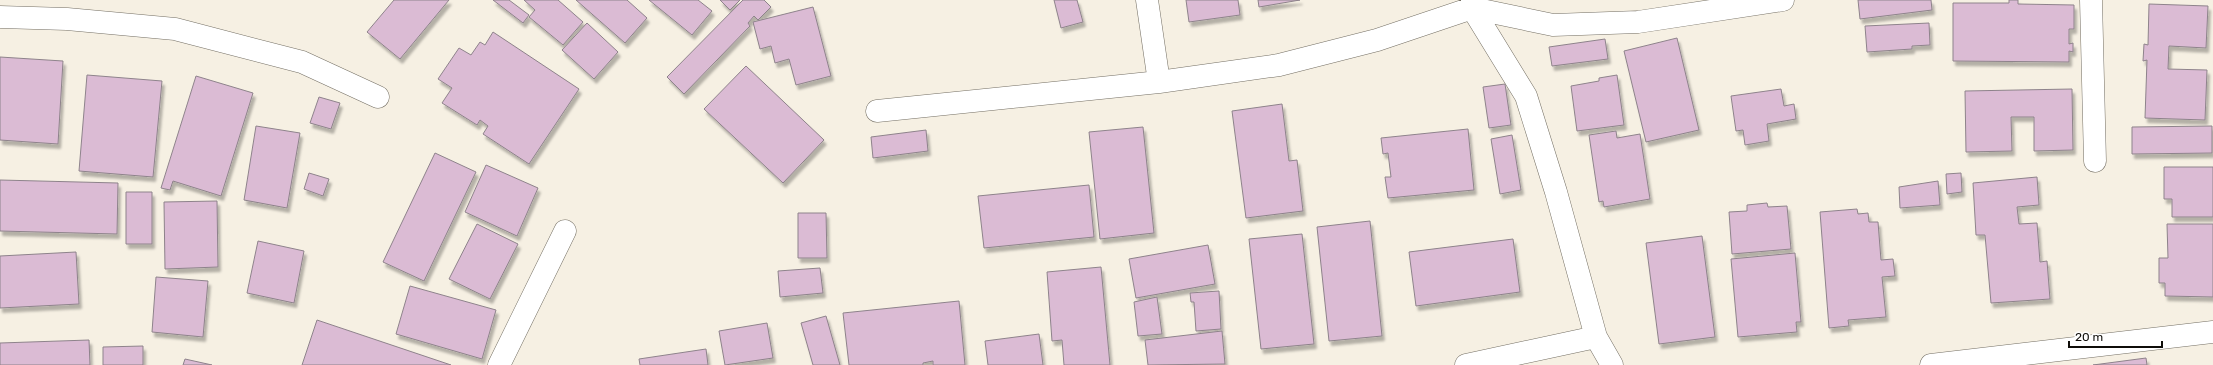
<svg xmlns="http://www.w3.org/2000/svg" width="2213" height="365" viewBox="0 0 2213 365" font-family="Rubik,sans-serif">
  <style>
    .building { fill: #dbbbd4; stroke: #8e838b; filter: url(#shadow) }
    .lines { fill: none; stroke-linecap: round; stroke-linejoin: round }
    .minor-casing { stroke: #746f64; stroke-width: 23 }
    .minor { stroke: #fff; stroke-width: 22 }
  </style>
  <defs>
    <filter id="shadow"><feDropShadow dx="2.5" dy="4.5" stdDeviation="1" flood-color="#0004"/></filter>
  </defs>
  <rect width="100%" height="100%" fill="#f6f0e3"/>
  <path class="building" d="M394,0H449L400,59L367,32Z
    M493,0H509L529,15L523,23Z
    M524,0H558L583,22L563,45L529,17L535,10Z
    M576,0H627L647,18L625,43Z
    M649,0H698L712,11L692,35Z
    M720,0H740L730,10Z
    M743,0H764L771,7L758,20L754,16L748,23L750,26L684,94L667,77Z
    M1054,0H1077L1083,22L1061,28Z
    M1186,0H1238L1240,15L1189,22Z
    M1258,0H1300L1259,7Z
    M1858,0H1931L1932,10L1860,19Z
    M2009,0H2018V4L2074,5V29H2069V44L2073,43V52L2069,51V62L1953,61V3H2009Z
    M2149,4L2208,6L2206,48L2169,46L2168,69L2207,70L2205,120L2145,118L2147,60L2143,61L2144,44L2148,45Z
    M813,7L831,76L796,85L789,59L775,63L771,46L760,49L753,22Z
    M587,23L618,52L594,79L562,50Z
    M1929,23L1930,45L1912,46V49L1867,52L1865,26Z
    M493,32L579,89L529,164L483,134L488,126L480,120L477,125L442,103L452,88L438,79L459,48L471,55L480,42L485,45Z
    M1677,38L1699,130L1646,142L1624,51Z
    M1605,39L1608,59L1552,66L1549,47Z
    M0,57L63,61L58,144L0,140Z
    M746,66L824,140L783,183L704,109Z
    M87,75L162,81L153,177L79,171Z
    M1617,75L1624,125L1577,131L1571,86L1599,81V78Z
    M196,76L253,93L221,196L173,181L170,190L161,188Z
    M1505,84L1511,125L1489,128L1483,87Z
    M1781,89L1784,106L1794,104L1796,119L1767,124L1769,141L1745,145L1743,130L1736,131L1731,96Z
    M2072,89L2073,150L2034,151V117H2011L2012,151L1966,152L1965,91Z
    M319,97L340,103L331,129L310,123Z
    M1282,104L1289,161L1297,160L1303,211L1246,218L1232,111Z
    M256,126L300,133L287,208L244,200Z
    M2212,126V153L2132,154V127Z
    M1143,127L1154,233L1100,239L1089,132Z
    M1468,129L1474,190L1388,198L1385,177H1391L1388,153L1383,154L1381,138Z
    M926,130L928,151L873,158L871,137Z
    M1616,131L1617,138L1640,134L1650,199L1604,207L1603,201L1599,202L1589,135Z
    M1512,135L1521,190L1500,194L1491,139Z
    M435,153L476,172L424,281L383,262Z
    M486,165L538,188L517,236L465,212Z
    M2164,167H2213V217H2172V199H2164Z
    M309,173L329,179L323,196L304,189Z
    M1961,173L1962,192L1947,194L1946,174Z
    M2037,177L2039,205L2017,207L2019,224L2037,223L2040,262L2047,261L2050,299L1991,303L1985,235H1976L1973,183Z
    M0,180L118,183L117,234L0,231Z
    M1938,181L1940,205L1900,208L1899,187Z
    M1089,185L1094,237L984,248L978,196Z
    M126,192H152V244H126Z
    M217,201L218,267L165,269L164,202Z
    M1767,203L1768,207L1787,206L1791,249L1732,254L1729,212L1747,211V205Z
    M1857,209L1858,214L1868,213L1869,222H1878L1881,260L1893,259L1895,276L1882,277L1886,317L1848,320L1849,326L1829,328L1820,212Z
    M798,213H826L827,258H798Z
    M1370,221L1382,336L1329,341L1317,227Z
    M477,224L518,244L490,299L449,279Z
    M2167,224H2213V297L2165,296V283H2159V258H2168Z
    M1302,234L1314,344L1261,349L1249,239Z
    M1702,236L1715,337L1659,344L1646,243Z
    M1513,239L1520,292L1416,306L1409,252Z
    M258,241L304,251L294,303L247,293Z
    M1208,245L1215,284L1136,298L1129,259Z
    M76,252L79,304L0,308V256Z
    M1795,253L1801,322H1796L1797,332L1738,337L1731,259Z
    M1101,267L1110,365H1064L1062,340L1052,341L1047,272Z
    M820,268L823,293L780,297L778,271Z
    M156,277L208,281L203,337L152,332Z
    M410,286L496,310L482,359L396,334Z
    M1219,291L1221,329L1196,331L1194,302H1191L1190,293Z
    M1157,297L1162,334L1138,336L1134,302Z
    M959,301L965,365H933V361L923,363V365H849L843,313Z
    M826,316L840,365H813L801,323Z
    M317,320L451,365H302Z
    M767,323L773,358L725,365L719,331Z
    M1222,331L1225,364L1148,365L1145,340Z
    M1039,334L1043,365H988L985,341Z
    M89,340L90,365H0V343Z
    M143,346V365H103V347Z
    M706,349L708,365H640L639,359Z
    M2146,358L2147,365H2093Z
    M185,359L212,365H183Z"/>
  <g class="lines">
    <g class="minor-casing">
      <path id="minor" d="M1147,0L1159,82
        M1472,0V8L1526,96L1556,192L1596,337L1612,365
        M2091,0L2095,161
        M0,17L67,19L175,29L302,62L378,97
        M877,111L1159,82L1279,65L1377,40L1472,8L1553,25L1638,22L1783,0
        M499,365L565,231
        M1466,365L1596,337
        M1931,365L2213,332"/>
    </g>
    <use href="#minor" class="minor"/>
  </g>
  <path d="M2069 341v6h93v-6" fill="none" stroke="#0f0d09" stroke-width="2"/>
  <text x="2075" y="341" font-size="12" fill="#0f0d09" stroke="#ffffff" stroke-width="3" paint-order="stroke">20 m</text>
</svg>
